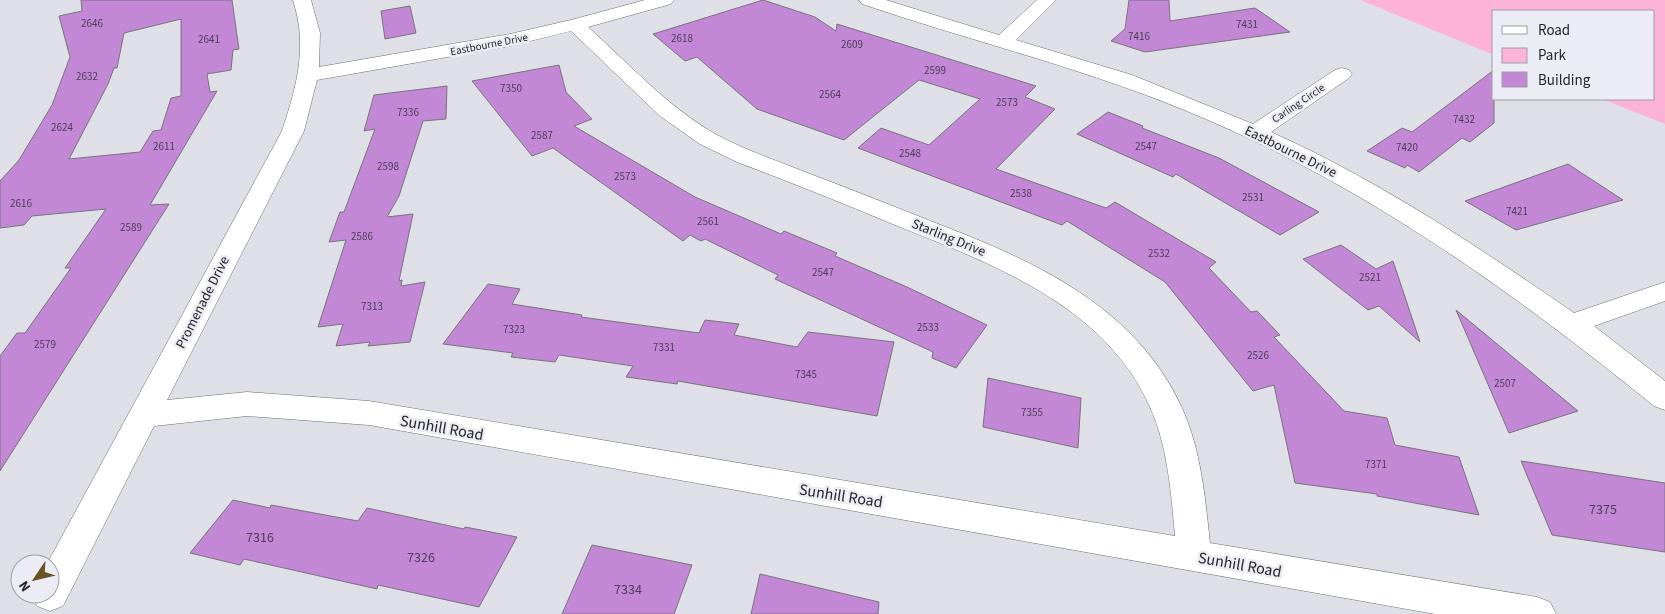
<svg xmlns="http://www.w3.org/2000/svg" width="1665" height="614" viewBox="0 0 1665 614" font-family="'Source Sans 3',sans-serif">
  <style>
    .green { fill: #fcb3d6 }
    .building { fill: #c287d5; stroke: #78747a; fill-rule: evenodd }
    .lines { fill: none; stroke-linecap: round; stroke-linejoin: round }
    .minor-casing { stroke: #6d6d74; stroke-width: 1 }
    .minor { fill: #fff; fill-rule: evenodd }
    .labels { text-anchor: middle; stroke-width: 5; stroke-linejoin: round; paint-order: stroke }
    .number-label { font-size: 11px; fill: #4d3e54 }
    .far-street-label { font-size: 11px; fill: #262629; stroke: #ececf4 }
    .street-label { font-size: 14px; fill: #262629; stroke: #ececf4 }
    .near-number-label { font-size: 14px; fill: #4d3e54 }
    .near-street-label { font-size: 16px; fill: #262629; stroke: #ececf4 }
  </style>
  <rect width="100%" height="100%" fill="#dfdfe7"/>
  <path class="green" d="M1360,0H1665V124L1602,99H1654V11H1494V55Z"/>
  <path class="building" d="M81,0H232L239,49L233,50L231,70L207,74L210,92L217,91L150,205L169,204L0,471V356L17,333H25L71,268H65L106,209L32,216L24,225L0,228V181L19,160L52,105L70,57L59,16L82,11ZM181,19V96L171,98L161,130L153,131L140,152L69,159L108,84L114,68H117L124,33Z
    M763,0L815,17L836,31L837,24L1036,86L1025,97L1055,109L996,169L1106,208L1115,202L1216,262L1209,268L1251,312L1257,311L1280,335L1274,337L1344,411L1387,418L1395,445L1459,457L1479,515L1377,496V494L1295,483L1274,385L1253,391L1165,282L1067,221L1062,225L858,148L881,128L929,145L980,99L919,80L844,140L757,109L697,57L685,61L653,34Z
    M1129,0H1169L1170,21L1255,8L1290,32L1145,52L1111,41L1125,29Z
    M410,6L416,33L385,39L381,11Z
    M559,65L566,92L592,119L574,126L695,197L781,234L784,231L837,253L835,256L907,287L987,325L956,368L932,358L933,352L775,279L778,275L705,239L701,241L690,235L683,241L553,148L532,156L472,81Z
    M1494,70V123L1470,142L1462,138L1419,172L1407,165L1405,168L1367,151L1402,128L1412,132Z
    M447,86L446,119L423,121L399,196L387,217L413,214L399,281L402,280L401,286L425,282L410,342L368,346L370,342L336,346L343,324L318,327L346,240L329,242L340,212H344L375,129L364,131L374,95Z
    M1108,112L1143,126L1142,128L1219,158L1319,212L1280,235L1176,174L1173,177L1077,134Z
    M1568,164L1623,200L1516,230L1465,201Z
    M1341,245L1376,269L1393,261L1420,342L1379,306L1368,310L1303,259Z
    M488,284L520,289L512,304L582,315L581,317L699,333L705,320L739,324L734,335L797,347L808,332L894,342L877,416L678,381L677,384L626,377L633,366L559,355L555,362L511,357L513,353L443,344Z
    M1456,310L1578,411L1509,433Z
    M988,378L1081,398L1078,448L983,427Z
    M1521,461L1665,483V552L1552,535Z
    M233,500L270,508L271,505L358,521L367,508L464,529L465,527L517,537L479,607L378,585L377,589L244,559L240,565L190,553Z
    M592,545L692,565L674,614H562Z
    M760,574L879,602L878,614H751Z"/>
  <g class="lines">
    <g class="minor-casing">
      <path id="minor" d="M293,0H311L320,33L319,67L510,34L571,20L645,0H674L671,4L588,27C629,64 669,108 717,135C745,150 775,160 805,172C848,188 890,205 933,222C1032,260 1135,305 1182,408C1201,450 1205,497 1210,543L1537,597L1550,602L1556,614H1435L369,425L247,416L154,426L63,606L50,611L37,606L32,594H50V564H47L282,131C297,85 308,47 293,0ZM571,31L660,116L700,144L737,162C790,182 843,203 895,225C990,263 1105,305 1150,407C1168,447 1171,493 1175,536L369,401L247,392L167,400L304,131L317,80L510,46Z
        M859,0H886L999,35L1037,0H1056L1016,40L1132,75L1253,124L1335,70L1342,68L1349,70L1352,74L1349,78L1271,132C1378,180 1477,246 1574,313L1665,282V301L1594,326L1665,381V410L1654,406C1517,295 1371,190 1208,120C1096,71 977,43 862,4Z"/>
    </g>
    <use href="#minor" class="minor"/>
  </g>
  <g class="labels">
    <g class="number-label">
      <text x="92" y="27">2646</text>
      <text x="1247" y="28">7431</text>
      <text x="1139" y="40">7416</text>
      <text x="682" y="42">2618</text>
      <text x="209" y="43">2641</text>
      <text x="852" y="48">2609</text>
      <text x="935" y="74">2599</text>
      <text x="87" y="80">2632</text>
      <text x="511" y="92">7350</text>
      <text x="830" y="98">2564</text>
      <text x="1007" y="106">2573</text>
      <text x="408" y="116">7336</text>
      <text x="1464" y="123">7432</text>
      <text x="62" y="131">2624</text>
      <text x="542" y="139">2587</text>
      <text x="164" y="150">2611</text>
      <text x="1146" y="150">2547</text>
      <text x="1407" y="151">7420</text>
      <text x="910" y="157">2548</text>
      <text x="388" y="170">2598</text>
      <text x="625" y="180">2573</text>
      <text x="1021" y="197">2538</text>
      <text x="1253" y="201">2531</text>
      <text x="21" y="207">2616</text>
      <text x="1517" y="215">7421</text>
      <text x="708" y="225">2561</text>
      <text x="131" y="231">2589</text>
      <text x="362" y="240">2586</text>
      <text x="1159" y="257">2532</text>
      <text x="823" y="276">2547</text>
      <text x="1370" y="281">2521</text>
      <text x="372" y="310">7313</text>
      <text x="928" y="331">2533</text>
      <text x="514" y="333">7323</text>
      <text x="45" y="348">2579</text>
      <text x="664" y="351">7331</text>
      <text x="1258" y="359">2526</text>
      <text x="806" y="378">7345</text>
      <text x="1505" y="387">2507</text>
      <text x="1032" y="416">7355</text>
      <text x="1376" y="468">7371</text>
    </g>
    <g class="far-street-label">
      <text transform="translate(489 44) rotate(-11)" y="4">Eastbourne Drive</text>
      <text transform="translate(1298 103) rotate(-34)" y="4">Carling Circle</text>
    </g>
    <g class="street-label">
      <text transform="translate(1291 151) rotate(26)" y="5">Eastbourne Drive</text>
      <text transform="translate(949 237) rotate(22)" y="5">Starling Drive</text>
      <text transform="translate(202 302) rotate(-63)" y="5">Promenade Drive</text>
    </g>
    <g class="near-number-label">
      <text x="1603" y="514">7375</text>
      <text x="260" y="542">7316</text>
      <text x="421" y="562">7326</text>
      <text x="628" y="594">7334</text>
    </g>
    <g class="near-street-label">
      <text transform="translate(442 427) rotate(10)" y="6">Sunhill Road</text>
      <text transform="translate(841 495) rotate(9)" y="6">Sunhill Road</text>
      <text transform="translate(1240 564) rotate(10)" y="6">Sunhill Road</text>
    </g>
  </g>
  <rect x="1492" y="10" width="162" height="90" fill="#ececf4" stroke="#9d9da3"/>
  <rect x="1502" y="26" width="25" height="8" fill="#ffffff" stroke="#9d9da3"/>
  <text x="1538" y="35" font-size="15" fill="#262629">Road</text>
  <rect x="1502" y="48" width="25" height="15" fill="#fcb3d6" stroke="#9d9da3"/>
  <text x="1538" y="60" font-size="15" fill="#262629">Park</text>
  <rect x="1502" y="72" width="25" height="15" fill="#c287d5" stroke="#9d9da3"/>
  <text x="1538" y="85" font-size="15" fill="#262629">Building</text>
  <g transform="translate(35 579) rotate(235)"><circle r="24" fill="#ececf4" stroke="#9d9da3"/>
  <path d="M0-4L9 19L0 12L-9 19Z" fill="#6a5323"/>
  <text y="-8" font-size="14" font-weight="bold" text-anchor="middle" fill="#262629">N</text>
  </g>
</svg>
